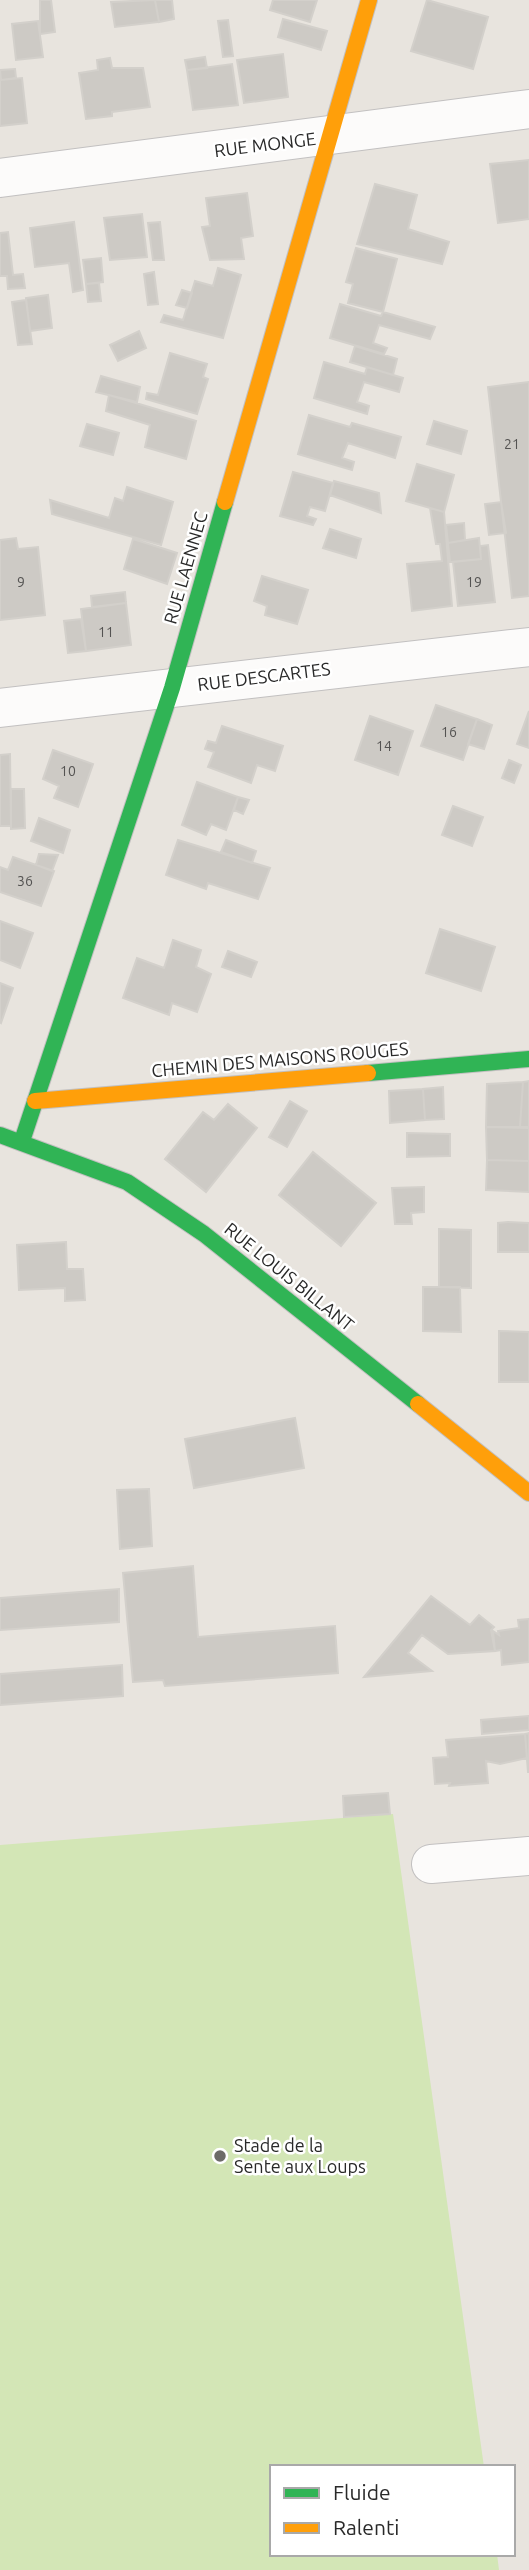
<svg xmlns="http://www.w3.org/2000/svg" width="529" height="2570" viewBox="0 0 529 2570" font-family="Ubuntu,sans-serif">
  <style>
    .pitch { fill: #d3e6b6 }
    .building { fill: #cdcac5; stroke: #d3d0cb; stroke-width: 2 }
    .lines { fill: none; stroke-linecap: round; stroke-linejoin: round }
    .street-casing { stroke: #c2c0c0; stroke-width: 40 }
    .fast-casing { stroke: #c2c0c0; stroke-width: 18 }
    .slow-casing { stroke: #c2c0c0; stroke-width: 18 }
    .street { stroke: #fcfbfa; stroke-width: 38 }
    .fast { stroke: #30b455; stroke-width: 16 }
    .slow { stroke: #ff9f0a; stroke-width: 16 }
    .poi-dot { fill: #6c6a68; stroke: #fff; stroke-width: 2.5 }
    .labels { text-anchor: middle; stroke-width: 5; stroke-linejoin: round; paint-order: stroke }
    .number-label { font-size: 14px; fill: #545352 }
    .street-label { font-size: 18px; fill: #292929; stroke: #fff }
    .poi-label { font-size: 18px; fill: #292929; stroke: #fff; text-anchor: start }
  </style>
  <rect width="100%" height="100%" fill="#e8e4de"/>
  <path class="pitch" d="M393,1814L484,2467H272V2554H497L499,2570H0V1845Z"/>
  <path class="building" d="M40,0H51L55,32L40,34Z
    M155,0L159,22L115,27L111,2Z
    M155,0H172L174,19L159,22Z
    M273,0H317L310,22L270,10Z
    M427,0L488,17L473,69L411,51Z
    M283,19L327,31L321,50L278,37Z
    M228,20L233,56L223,57L218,21Z
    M38,21L43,57L16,60L12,24Z
    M283,54L288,97L244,103L237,60Z
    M205,57L207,68L187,70L185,60Z
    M110,58L112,68H143L150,107L112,112V116L86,119L79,73L98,70L97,60Z
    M232,64L238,105L193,110L187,70Z
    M15,69L16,78L1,80L0,70Z
    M22,78L27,123L0,126V80Z
    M529,160V219L498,223L490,164Z
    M375,184L417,195L408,229L449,242L442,264L357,244Z
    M247,193L253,236L241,238L244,259L210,260L202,227L210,226L206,198Z
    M142,214L147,257L110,260L104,218Z
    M74,222L83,290L73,292L69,263L35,267L30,228Z
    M160,222L164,260H153L148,223Z
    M8,232L13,275L23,274L25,288L8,289L7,276H0V233Z
    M356,248L397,259L383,312L348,303L353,284L346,282Z
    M101,258L103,282L86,284L83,260Z
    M218,268L241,275L223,338L161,322L164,315L183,320L195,281L213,286Z
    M154,272L158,304L148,305L144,274Z
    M99,283L101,301L88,302L86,284Z
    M182,290L192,293L187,308L176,305Z
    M48,295L52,328L30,331L26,298Z
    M26,300L32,344L18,345L12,302Z
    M340,304L381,316L383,312L435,327L430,339L379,325L373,343L387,348L384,354L330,338Z
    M139,331L146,348L118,361L110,345Z
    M355,346L397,359L393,375L350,362Z
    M170,353L207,364L203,377L208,379L197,414L146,399L147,393L158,395Z
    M324,362L365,374L367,367L403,378L399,392L364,382L357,402L369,406L367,414L314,398Z
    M101,376L140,387L137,402L96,392Z
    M529,382V596L512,598L488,387Z
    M109,395L196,421L186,459L145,447L150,425L106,411Z
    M309,415L350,427L352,423L401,437L395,458L348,443L342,458L354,462L352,470L298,454Z
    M434,421L467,431L461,454L427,444Z
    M87,424L119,433L113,455L80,446Z
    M417,464L454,475L444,512L406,501Z
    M293,472L333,483L325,511L310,507L307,516L316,519L313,525L280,516Z
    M334,481L379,493L381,513L330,495Z
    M127,487L173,502L161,545L52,514L50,500L109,518L115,498L123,501Z
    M501,502L506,533L489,535L485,504Z
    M430,508L444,512L452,606L412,611L407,564L442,561L440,544H436Z
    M464,523L465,540L448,543L446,525Z
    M330,529L361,539L356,558L323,548Z
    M16,538L18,549L38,547L45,615L0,620V540Z
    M479,538L481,559L450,562L448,543Z
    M133,539L177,553L167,584L124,569Z
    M488,545L495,602L458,606L453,562L481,559L480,546Z
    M262,576L308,590L297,624L265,615L267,606L254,601Z
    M125,592L126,603L92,607L91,596Z
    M126,603L131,645L86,651L81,609Z
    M81,619L86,651L68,653L64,621Z
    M436,705L477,719L463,760L421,746Z
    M529,711V748L517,744Z
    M370,716L413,731L398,775L355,760Z
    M477,719L492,725L484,749L468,744Z
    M222,726L283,746L275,771L257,765L251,783L208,767L214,752L205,749L208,741L216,743Z
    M53,750L93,764L78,807L54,798L59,786L43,779Z
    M10,754L11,826H0V755Z
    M509,760L521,765L514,783L502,778Z
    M197,782L238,797L226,830L211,824L206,835L182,825Z
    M11,789H24L25,828L11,829Z
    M238,797L249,800L243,814L234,810Z
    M453,806L483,817L472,846L442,835Z
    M39,818L70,830L63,853L31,841Z
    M178,840L270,868L258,899L208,883L206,889L166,875Z
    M226,840L256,851L252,863L221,852Z
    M39,854L58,855L52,871L36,865Z
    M13,857L54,871L41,906L0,892V867L8,870Z
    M0,921L33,933L20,968L0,960Z
    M440,929L495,947L481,991L426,973Z
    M173,940L201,950L196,967L211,974L197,1012L172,1003L169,1015L123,998L137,958L164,968Z
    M228,951L257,962L251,977L222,967Z
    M0,983L13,988L1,1023L0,1022Z
    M529,1081V1127H520L523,1082Z
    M523,1082L520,1127H486L487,1084Z
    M443,1087L444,1119L425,1120L423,1089Z
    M423,1089L425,1120L390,1123L389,1091Z
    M290,1101L307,1111L287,1147L269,1137Z
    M228,1104L257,1128L206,1192L165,1159L203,1112L214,1120Z
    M486,1127L529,1128V1161L487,1160Z
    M407,1133L450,1134V1156L407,1157Z
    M313,1152L376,1203L341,1246L279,1195Z
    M487,1160L529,1161V1192L486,1190Z
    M424,1187V1212L411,1213L412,1224H395L392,1188Z
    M508,1222L529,1223V1252H498V1223Z
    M439,1229L471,1230V1288L439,1287Z
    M66,1242L67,1269H83L85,1300L65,1301V1288L19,1290L17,1245Z
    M423,1287H460L461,1332L423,1331Z
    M499,1331L529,1332V1382H499Z
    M295,1418L304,1468L194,1488L185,1439Z
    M149,1489L152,1546L120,1549L117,1490Z
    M193,1566L198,1637L335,1626L338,1673L165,1686L163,1680L133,1682L123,1573Z
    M119,1589V1622L0,1630V1598Z
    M431,1596L470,1625L479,1615L494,1627L491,1630L495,1651L448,1654L422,1635L408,1653L432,1671L364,1677Z
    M529,1619V1662L502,1665L501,1650L495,1651L493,1631L499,1635L498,1631L519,1628L518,1620Z
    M122,1665L123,1696L0,1705V1674Z
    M529,1716V1730L482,1734L481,1720Z
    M529,1733V1772H528L525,1734Z
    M525,1734L527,1758L500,1764L486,1761L488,1783L449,1786L450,1783L435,1784L433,1758L448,1757L446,1740Z
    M388,1793L390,1814L344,1817L343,1796Z"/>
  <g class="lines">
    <g class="street-casing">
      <path id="street" d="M0,178L529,109
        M0,708L529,647
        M431,1864L529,1856"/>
    </g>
    <g class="fast-casing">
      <path id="fast" d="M368,1073L529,1059
        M0,1135L127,1182L204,1234L418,1404
        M22,1141L172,688L225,502"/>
    </g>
    <g class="slow-casing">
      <path id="slow" d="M225,502L369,0
        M35,1101L368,1073
        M418,1404L529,1493"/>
    </g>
    <use href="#street" class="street"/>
    <use href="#fast" class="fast"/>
    <use href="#slow" class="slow"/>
  </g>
  <circle class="poi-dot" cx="220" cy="2156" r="7"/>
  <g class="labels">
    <g class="number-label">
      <text x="512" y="449">21</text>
      <text x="21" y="587">9</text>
      <text x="474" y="587">19</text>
      <text x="106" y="637">11</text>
      <text x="449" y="737">16</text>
      <text x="384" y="751">14</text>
      <text x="68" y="776">10</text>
      <text x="25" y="886">36</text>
    </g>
    <g class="street-label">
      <text transform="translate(265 145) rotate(-7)" y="6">RUE MONGE</text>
      <text transform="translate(186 568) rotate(-74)" y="6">RUE LAENNEC</text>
      <text transform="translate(264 677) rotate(-7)" y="6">RUE DESCARTES</text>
      <text transform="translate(280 1060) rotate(-5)" y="6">CHEMIN DES MAISONS ROUGES</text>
      <text transform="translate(289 1277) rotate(39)" y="6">RUE LOUIS BILLANT</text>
    </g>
    <g class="poi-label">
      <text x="234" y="2152">Stade de la<tspan x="234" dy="21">Sente aux Loups</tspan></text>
    </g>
  </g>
  <rect x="270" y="2465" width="245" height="91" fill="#ffffff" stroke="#a9a9a9" stroke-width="2"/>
  <rect x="284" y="2488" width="35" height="10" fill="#30b455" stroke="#a9a9a9" stroke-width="2"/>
  <text x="333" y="2500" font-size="21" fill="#292929">Fluide</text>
  <rect x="284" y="2523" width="35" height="10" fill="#ff9f0a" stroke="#a9a9a9" stroke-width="2"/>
  <text x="333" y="2535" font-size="21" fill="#292929">Ralenti</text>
</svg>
